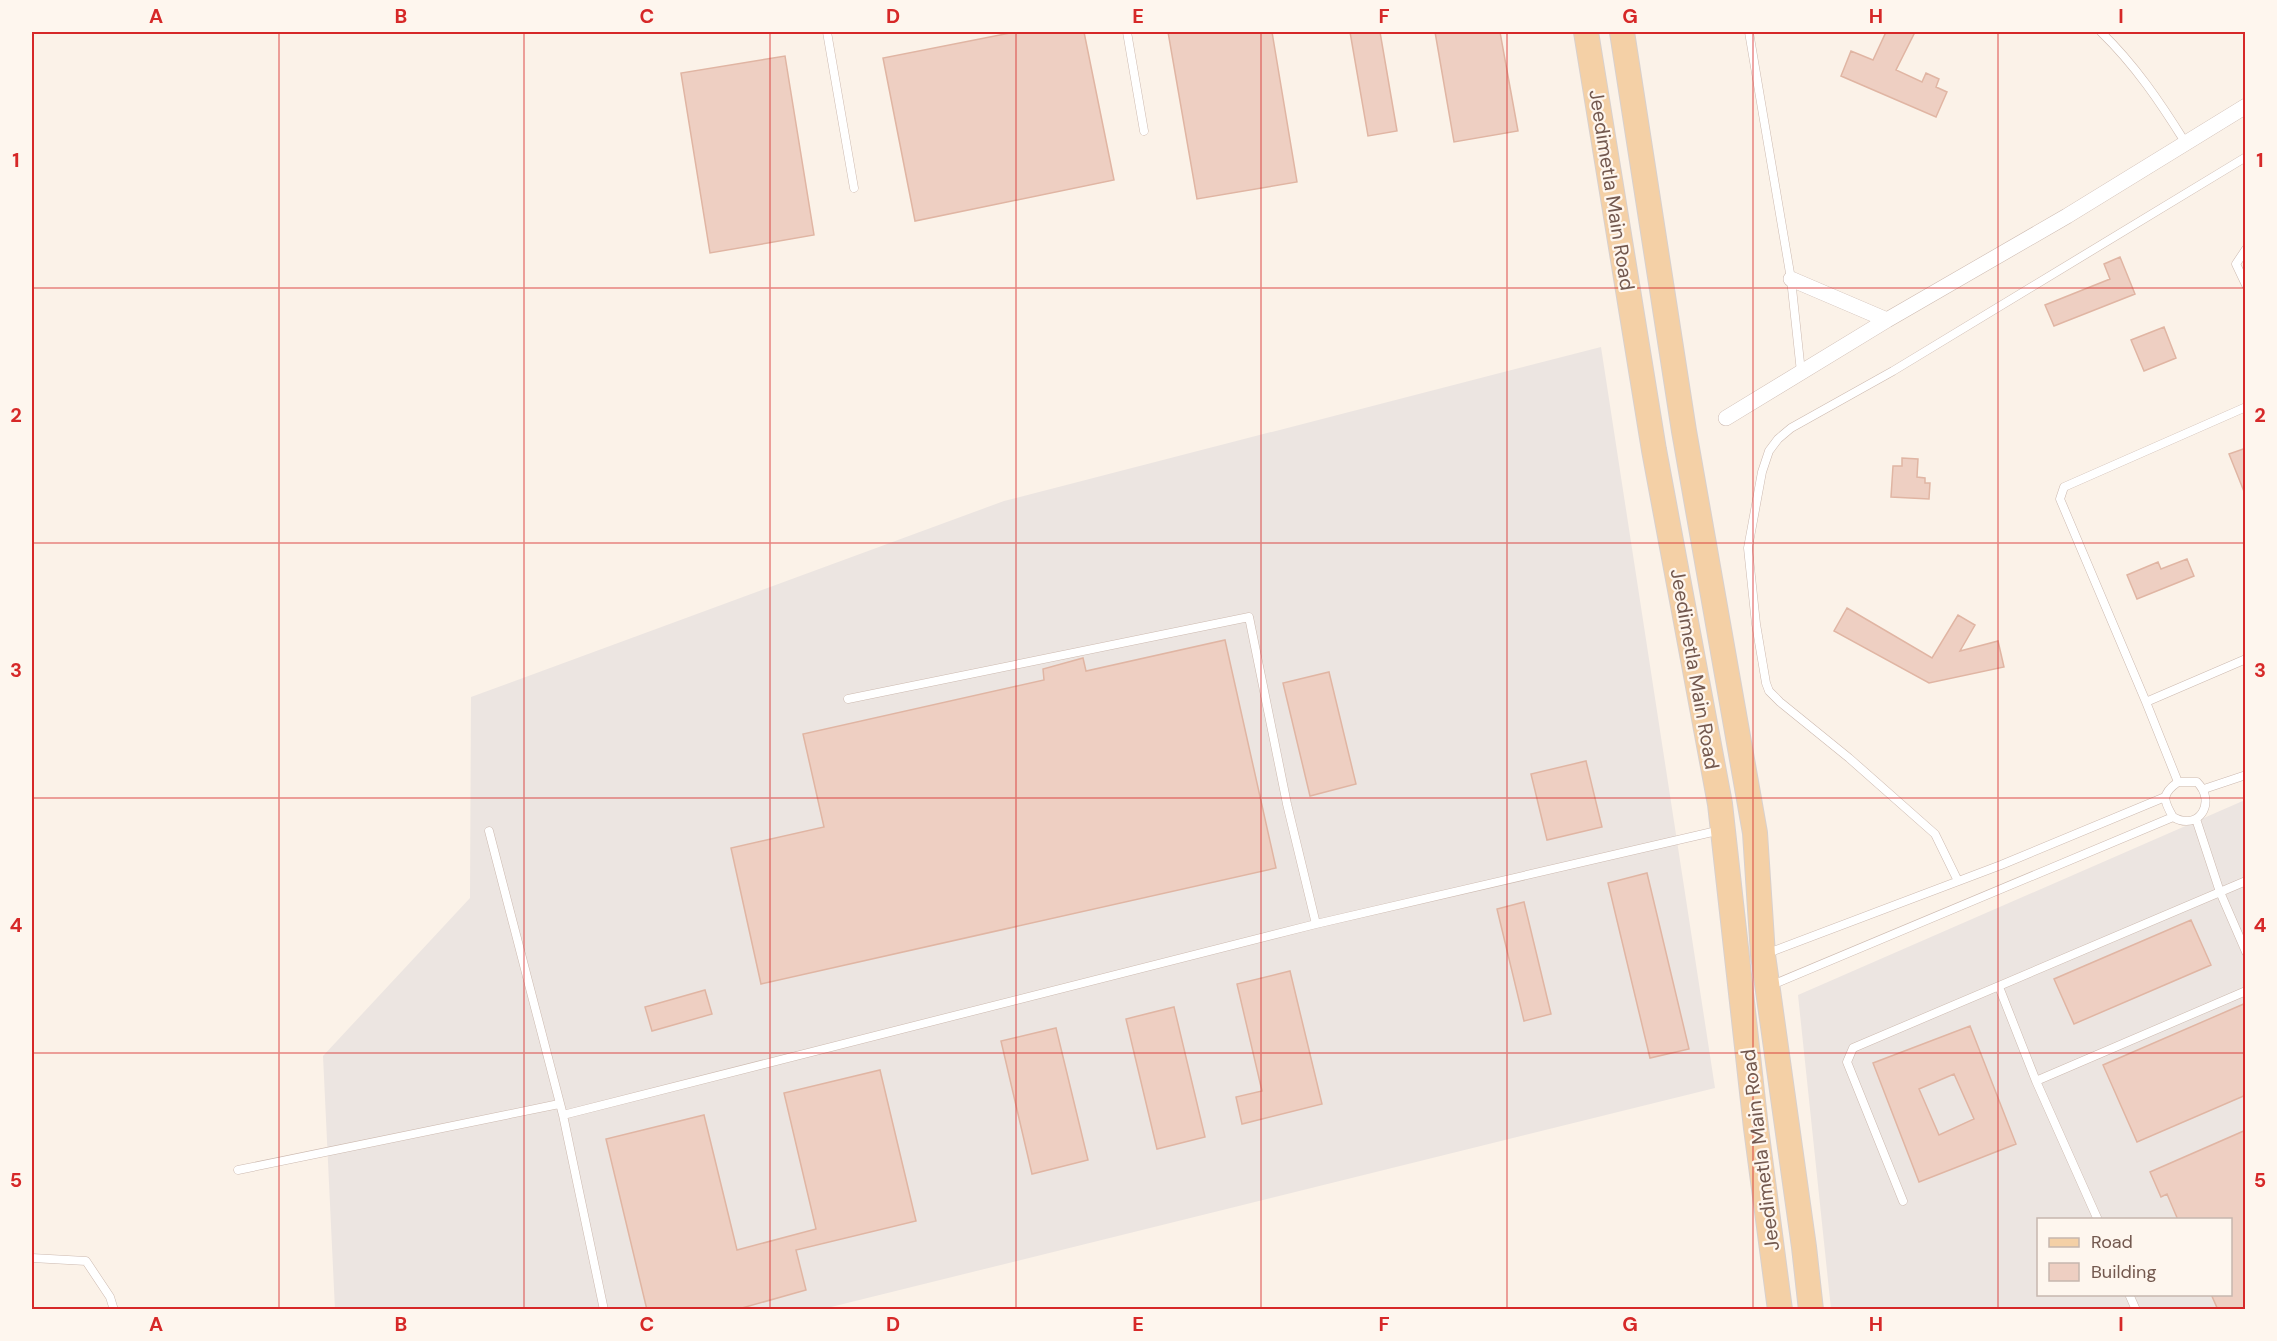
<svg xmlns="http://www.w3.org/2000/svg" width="2277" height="1341" viewBox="0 0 2277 1341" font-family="'DM Sans',sans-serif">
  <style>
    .industrial { fill: #ece5e1; fill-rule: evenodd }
    .building { fill: #eecfc2; stroke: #e0b5a3; stroke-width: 1.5; fill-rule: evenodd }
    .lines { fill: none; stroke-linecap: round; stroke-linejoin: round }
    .lane-casing { stroke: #ccb9af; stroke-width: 9 }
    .street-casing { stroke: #ccb9af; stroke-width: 16 }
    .primary-casing { stroke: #d8d0cd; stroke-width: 26 }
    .lane { stroke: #fff; stroke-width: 8 }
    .street { stroke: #fff; stroke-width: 15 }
    .primary { stroke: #f4d0a6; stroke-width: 24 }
    .grid { fill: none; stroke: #d62828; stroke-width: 1.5; stroke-opacity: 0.55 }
    .labels { text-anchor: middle; stroke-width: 4.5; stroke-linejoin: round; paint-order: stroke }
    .street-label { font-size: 20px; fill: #73584e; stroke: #fef6ee }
    .neatline { fill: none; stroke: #d62828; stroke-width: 2 }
    .grid-label { font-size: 20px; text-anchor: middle; font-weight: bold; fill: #d62828 }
  </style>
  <rect width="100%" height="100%" fill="#fbf2e8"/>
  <path class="industrial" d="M1601,347L1715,1088L823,1309L335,1310L323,1056L470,898L471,697L1004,501Z
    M2245,800V1309H1831L1798,995ZM2038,1220H2230V1294H2038Z"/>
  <path class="building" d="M1015,32H1084L1114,180L915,221L883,58Z
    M1168,32H1272L1297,182L1197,199Z
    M1350,32H1380L1397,131L1368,136Z
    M1435,32H1500L1518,131L1454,142Z
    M1886,32H1915L1896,70L1922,82L1926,73L1939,79L1936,87L1947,92L1936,117L1841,76L1851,51L1873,60Z
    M785,56L814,235L710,253L681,73Z
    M2120,257L2135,294L2054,326L2045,305L2110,279L2104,264Z
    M2164,327L2176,358L2144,371L2131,340Z
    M2246,448V493L2245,494L2229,454Z
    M1902,458L1918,459L1917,477L1925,478V483H1930L1929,499L1891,497L1893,466H1902Z
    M2187,559L2194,576L2137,599L2127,575L2158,562L2161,569Z
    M1847,608L1932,658L1958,615L1975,625L1960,651L1998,641L2004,667L1929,683L1834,631Z
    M1225,640L1276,868L761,984L731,848L824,827L803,734L1044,680L1043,669L1083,658L1086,671Z
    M1329,672L1356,784L1310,796L1283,683Z
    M1586,761L1602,827L1547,840L1531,774Z
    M1647,873L1689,1049L1650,1058L1608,883Z
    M1524,902L1551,1014L1524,1021L1497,909Z
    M2191,920L2211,965L2074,1024L2054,979Z
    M1290,971L1322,1104L1242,1124L1236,1097L1262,1091L1237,984Z
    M705,990L712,1014L652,1031L645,1007Z
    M2246,1003V1095L2137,1142L2103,1065Z
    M1174,1007L1205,1137L1157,1149L1126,1019Z
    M1970,1026L2016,1144L1919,1182L1873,1063ZM1954,1074L1974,1119L1939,1135L1919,1089Z
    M1056,1028L1088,1160L1032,1174L1001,1041Z
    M880,1070L916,1221L796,1250L806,1290L735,1310H647L606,1139L704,1115L737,1250L816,1229L784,1093Z
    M2246,1130V1310H2218L2211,1294H2230V1220H2178L2167,1194L2161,1197L2150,1172Z"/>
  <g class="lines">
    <g class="lane-casing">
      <path id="lane" d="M827,32L854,188
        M1127,32L1144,131
        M1749,32L1791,279L1801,372
        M2101,32C2135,65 2160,102 2185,142
        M2246,249L2236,264L2246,285
        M848,699L1249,617L1287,804L1316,924
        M2146,702L2246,659
        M2178,782L2146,702L2060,499L2064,487L2246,407
        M2204,789L2246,775
        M2196,819L2220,892L2246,952
        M489,831L563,1115L604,1310
        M1958,881L1935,834L1849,758L1780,702L1769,691L1766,683L1756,624L1748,548L1762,472L1769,451L1778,439L1791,428L1893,371L2246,157
        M1768,953L2001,865L2165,797
        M1772,985L2173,817C2199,832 2217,802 2197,782H2178C2161,794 2163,800 2173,817
        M1999,987L2036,1081
        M563,1115L1316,924L1721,830
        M238,1170L559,1104
        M1903,1201L1847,1062L1853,1048L2246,881
        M2098,1220L2036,1081L2246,991
        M32,1258L86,1261L110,1297L114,1310
        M2129,1294L2136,1310"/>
    </g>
    <g class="street-casing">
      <path id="street" d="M1791,279L1887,320
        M1726,418L1887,320L2067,216L2246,106"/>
    </g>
    <g class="primary-casing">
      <path id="primary" d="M1586,32L1654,450L1720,804L1756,1128L1780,1310
        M1622,32L1684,431L1755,833L1763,955L1804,1247L1811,1310"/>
    </g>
    <use href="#lane" class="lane"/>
    <use href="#street" class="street"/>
    <use href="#primary" class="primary"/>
  </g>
  <path class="grid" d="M279,32V1310M524,32V1310M770,32V1310M1016,32V1310M1261,32V1310M1507,32V1310M1753,32V1310M1998,32V1310M32,288H2246M32,543H2246M32,798H2246M32,1053H2246"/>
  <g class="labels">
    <g class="street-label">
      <text transform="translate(1612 190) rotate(81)" y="7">Jeedimetla Main Road</text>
      <text transform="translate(1695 669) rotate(80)" y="7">Jeedimetla Main Road</text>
      <text transform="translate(1760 1150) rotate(-97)" y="7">Jeedimetla Main Road</text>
    </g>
  </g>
  <rect width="2277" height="1341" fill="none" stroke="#fef6ee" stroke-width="66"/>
  <rect x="2037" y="1218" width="195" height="78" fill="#fef6ee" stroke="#c6b7ae" stroke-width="1.5"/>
  <rect x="2049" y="1238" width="30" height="9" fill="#f4d0a6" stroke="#c6b7ae" stroke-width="1.5"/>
  <text x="2091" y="1248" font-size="18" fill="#73584e">Road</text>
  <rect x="2049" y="1263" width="30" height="18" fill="#eecfc2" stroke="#c6b7ae" stroke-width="1.5"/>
  <text x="2091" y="1278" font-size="18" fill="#73584e">Building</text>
  <rect x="33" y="33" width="2211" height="1275" class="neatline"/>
  <g class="grid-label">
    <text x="156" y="23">A</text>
    <text x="401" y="23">B</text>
    <text x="647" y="23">C</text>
    <text x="893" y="23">D</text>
    <text x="1138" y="23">E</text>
    <text x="1384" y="23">F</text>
    <text x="1630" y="23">G</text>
    <text x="1876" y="23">H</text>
    <text x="2121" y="23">I</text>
    <text x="16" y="167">1</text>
    <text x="2260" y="167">1</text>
    <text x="16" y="422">2</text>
    <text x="2260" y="422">2</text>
    <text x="16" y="677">3</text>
    <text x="2260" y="677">3</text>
    <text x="16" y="932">4</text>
    <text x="2260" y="932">4</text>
    <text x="16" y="1187">5</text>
    <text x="2260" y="1187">5</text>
    <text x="156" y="1331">A</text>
    <text x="401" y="1331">B</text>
    <text x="647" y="1331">C</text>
    <text x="893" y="1331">D</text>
    <text x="1138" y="1331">E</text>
    <text x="1384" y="1331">F</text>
    <text x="1630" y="1331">G</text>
    <text x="1876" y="1331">H</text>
    <text x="2121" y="1331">I</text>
  </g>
</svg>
